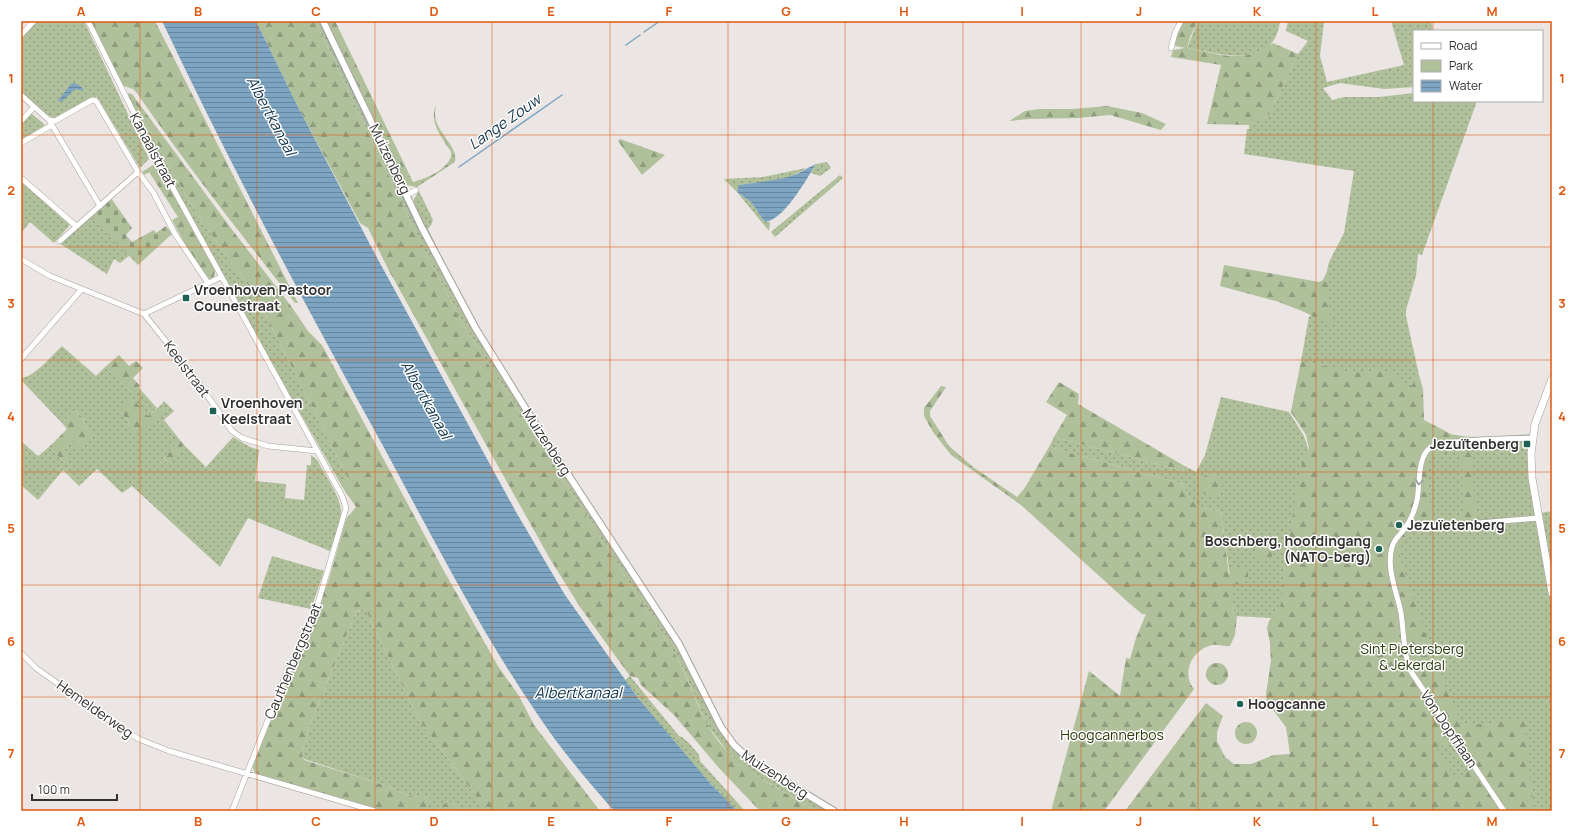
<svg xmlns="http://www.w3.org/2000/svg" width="1573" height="832" viewBox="0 0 1573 832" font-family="Manrope,sans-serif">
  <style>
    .green { fill: url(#green-dots) }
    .forest { fill: url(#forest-firs); fill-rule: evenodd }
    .cemetery { fill: url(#cemetery-stones) }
    .water { fill: url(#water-rules) }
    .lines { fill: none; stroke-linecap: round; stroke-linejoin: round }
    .stream { stroke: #7da5c2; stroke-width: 1.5 }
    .minor-casing { stroke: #a6a09e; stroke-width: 6 }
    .tertiary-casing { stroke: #a6a09e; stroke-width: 8 }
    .secondary-casing { stroke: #a6a09e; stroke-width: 8 }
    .minor { stroke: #fff; stroke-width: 5 }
    .tertiary { stroke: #fff; stroke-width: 6 }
    .secondary { stroke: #fff; stroke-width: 7 }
    .oneway { stroke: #989897 }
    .grid { fill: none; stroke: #df570e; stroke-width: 1; stroke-opacity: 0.55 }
    .poi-dot { fill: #1e6254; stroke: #fff; stroke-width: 1.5 }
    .labels { text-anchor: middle; stroke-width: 3; stroke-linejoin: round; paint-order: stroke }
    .street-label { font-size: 14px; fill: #32302f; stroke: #fff }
    .poi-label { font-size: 14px; font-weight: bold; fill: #32302f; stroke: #fff; text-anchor: start }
    .park-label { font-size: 14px; fill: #2b3b0b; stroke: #fff }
    .water-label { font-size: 15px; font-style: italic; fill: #0f3247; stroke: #fff }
    .neatline { fill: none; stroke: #df570e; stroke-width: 1.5 }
    .grid-label { font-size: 13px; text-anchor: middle; font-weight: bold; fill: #df570e }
  </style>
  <defs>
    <pattern id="green-dots" width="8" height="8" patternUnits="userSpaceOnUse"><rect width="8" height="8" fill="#b0c09b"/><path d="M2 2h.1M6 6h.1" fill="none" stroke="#909c7f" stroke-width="1.8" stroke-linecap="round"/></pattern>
    <pattern id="forest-firs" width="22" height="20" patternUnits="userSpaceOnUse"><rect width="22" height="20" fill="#b0c09b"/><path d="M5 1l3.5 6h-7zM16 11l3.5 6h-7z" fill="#909c7f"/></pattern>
    <pattern id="cemetery-stones" width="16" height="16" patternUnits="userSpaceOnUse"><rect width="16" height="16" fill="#b0c09b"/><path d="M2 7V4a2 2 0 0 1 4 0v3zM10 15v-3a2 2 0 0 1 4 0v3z" fill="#909c7f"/></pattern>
    <pattern id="water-rules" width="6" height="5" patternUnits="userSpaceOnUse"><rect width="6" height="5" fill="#7da5c2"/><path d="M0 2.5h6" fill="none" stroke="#67879e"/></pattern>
  </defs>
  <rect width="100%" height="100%" fill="#ebe5e3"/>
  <path class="green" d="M38,21H84L149,159L140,168L97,97L91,98L54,118L45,114L21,92V38Z
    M315,21H322L444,277L468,321L677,645L716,723L730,744L748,762L761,772L829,811H816L752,773L739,763L727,751L707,725L684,671L675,654L464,326L424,250Z
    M1198,21H1280C1274,71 1221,54 1187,48Z
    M1288,21H1324L1320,56L1327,82L1404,65L1391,21H1431L1433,31H1414V87L1384,89L1340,83L1323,88L1332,100L1344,97H1379L1414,93V101H1477L1422,255L1418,254L1416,276L1406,310V316L1419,375L1417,428L1440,433L1471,437L1536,434L1534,467L1541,513L1552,511V811H1297L1288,736L1286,727L1268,702L1266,696L1271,661L1270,642L1267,628L1271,618L1234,616C1232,581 1225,546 1221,511C1199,508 1191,506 1183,484L1049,447L1054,437L1184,471L1183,465L1196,472L1205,455L1221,397L1289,412L1304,436L1308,448L1306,454L1311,444L1300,422L1297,421L1291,412L1302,361H1301L1309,316H1311L1326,275L1329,262L1344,233L1354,171L1244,154L1247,129H1249V125L1269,115L1298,54L1308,41L1286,31Z
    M129,93L132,94V97L167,163L189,201L230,262L244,279L257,298L348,478L343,488L275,369L157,155L126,95Z
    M31,113L45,125L44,126L21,140V124Z
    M827,162L831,168L820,176L811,173L816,164Z
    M806,168C787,182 761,182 739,185L737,192L751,202L765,222H770L769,231L737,192L724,179L763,177Z
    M840,175L843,178L775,237L771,232Z
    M21,181L70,225L54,243L30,222L21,233Z
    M419,191L433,220L431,225L428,229L457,288L449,277L414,204V199Z
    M91,217L129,256L120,263L114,259L107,274L59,243L87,219Z
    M62,346L96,376L105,367L131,392L138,387L157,408L148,416L120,412L130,422L127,425L164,410L161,405L164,401L174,411L164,420L180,440L163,458L167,462L184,445L206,467L233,437L250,447L259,450L255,481L286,484L285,498L304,500L307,465H311V455L317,460C324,473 341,497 341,511C340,525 334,539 330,551L248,518L220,567L132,486L122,493L97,469L79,486L63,470L38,500L21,485V441L38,456L49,447L65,463L67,455L63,449C66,438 81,436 91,433L86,428L83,418L75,410L62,423L21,380V378C35,377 52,355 62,346Z
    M272,556L324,571L311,609L258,598Z
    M363,609L366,610L375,630L419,720L478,799L492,811H465L447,801L437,811H425L431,798L409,796L381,784L304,759L302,754L310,725L356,612Z
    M630,676L679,736L682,737L689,743L699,755L700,761L745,811H737C697,770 658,726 625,680Z"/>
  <path class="forest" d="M90,21H155L298,303H295C241,234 187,166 137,93L133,89L121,85Z
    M256,21H315L424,250L464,326L675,654C688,677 695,701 707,724C730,767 777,787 816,811H760L719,768L674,715L641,685L638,678L630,676L611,650L580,607L550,559L388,269L368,228L360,223L297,105Z
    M327,21H335L413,182C427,178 445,171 451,157V152C442,137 430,125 435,107L436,106C429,130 459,143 455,162L417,187L406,185Z
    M1183,21H1198L1190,37L1187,48C1219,54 1245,65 1273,43L1298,54L1269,115L1249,125L1207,124L1221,65L1171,57L1173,50L1185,48L1172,45Z
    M132,94L230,227L291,306L308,331L322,345L445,573L498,666L519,696L534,725L600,811H492L478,799L419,720L375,630L366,610C362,609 360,609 356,612L310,725L302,754L304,760L381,784L409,796L432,798L425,811H378L260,776L255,773L252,765L315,617L329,579L346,519L356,507L343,488L348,478L257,298L244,279L230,262L189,201L167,163L132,97Z
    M1107,106L1142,113L1166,124L1161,130L1110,115L1078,118L1030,119L1009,121L1025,111L1040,109H1072Z
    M620,139L665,155L642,175L618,141Z
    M156,163L215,270C215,275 214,278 210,280L189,252L172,220L178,217L149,172L144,175L142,172Z
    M1224,265L1319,282L1323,280L1329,268L1328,286L1331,325L1302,311L1276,301L1220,286Z
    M119,355L129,366L136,361L143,368L133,378L140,386L131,392L105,367Z
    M1301,361L1351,372L1365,373L1376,369L1390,373L1397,380L1408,387L1412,385L1419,375L1423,389L1424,420L1470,444L1477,525L1408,531L1399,552L1408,584L1416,603L1425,632L1434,654L1436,666L1459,716L1466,724L1474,725L1524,718L1534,811H1125L1206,703L1223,716L1217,732V741L1225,757L1234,764H1251L1274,755L1290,754L1286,727L1267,702L1266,696L1271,661L1270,642L1267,628L1269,621L1280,609L1296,492L1303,459L1309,448L1306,435L1291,412ZM1461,452L1463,517L1431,520L1427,456ZM1453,739L1472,769L1456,779L1437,749Z
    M1059,382L1079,394L1078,404L1183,465L1184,471L1054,437L1067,415L1046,402Z
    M941,386L946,387L930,411V416L949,446L973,467L1017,497L1024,489L1049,447L1183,484C1191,506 1199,508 1221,511L1229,575L1232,569L1240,566C1256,571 1246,591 1232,582L1234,616H1237L1235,635L1230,646C1223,647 1216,643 1209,646C1190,652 1182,675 1194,689L1104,811H1051L1089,671L1120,696L1126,658L1130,659L1136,638L1146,614H1142L1129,603L1021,505L951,455L933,432L924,416V408Z
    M132,398L148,416L161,405L164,410L138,434L127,425L130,422L120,412Z
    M75,410L83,418L86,428L91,433L90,438L83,446L77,447L72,439L69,441L63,449L67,455L68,463H65L49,447L67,429L62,423Z
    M180,440L184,445L168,462L163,458Z
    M1200 485a11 11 0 1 1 22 0a11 11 0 1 1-22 0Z
    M1255 552a9 9 0 1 1 18 0a9 9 0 1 1-18 0Z
    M1206 674a11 11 0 1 1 22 0a11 11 0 1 1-22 0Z
    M1235 733a11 11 0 1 1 22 0a11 11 0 1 1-22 0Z
    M447,801L464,810L465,811H437Z"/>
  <path class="cemetery" d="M111,198L132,228L126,235L132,242L154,230L156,233L166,226L172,234L138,265L91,217Z"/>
  <path class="water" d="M162,21H256L297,105L375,254L516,512L565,595L638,698L709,782L737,811H614C588,781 562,751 540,718C480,631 432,536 382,444C305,305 230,164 162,21Z
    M74,83L80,86L83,89V91L76,89C69,93 67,99 60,102L58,101L71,84Z
    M816,164C806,180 784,220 765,222L751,202L737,192L739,185C758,182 778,181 797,174C803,171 809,167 816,164Z"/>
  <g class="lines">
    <path class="stream" d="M321,25L418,228
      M644,32L660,21
      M626,45L640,35
      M459,167L562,95"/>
    <g class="minor-casing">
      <path id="minor" d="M88,21L157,159L342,496L346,508L315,613L285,677L232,811
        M21,35L34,21
        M1171,48L1175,33L1181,21
        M21,95L49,120L100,206
        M49,120L55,121L92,100L96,101L138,172L153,192L175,234L208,283
        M21,121L34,107
        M21,143L52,125
        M21,178L76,226
        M407,195L416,190
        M60,241L138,172
        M21,259L50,276L144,314L221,277
        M144,314L193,375L232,431L242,438L268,446L317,451
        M21,359L81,290
        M1405,528L1408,529L1539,518
        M21,653L36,668L120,728L139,739L169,751L375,811
        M1504,811L1410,670C1403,652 1404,632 1401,613C1397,592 1386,569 1392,547C1394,539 1401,534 1405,528C1411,520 1415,509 1417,500C1420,486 1417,457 1430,448C1445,439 1511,439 1532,438"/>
    </g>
    <g class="tertiary-casing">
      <path id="tertiary" d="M323,21L422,228L476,329L544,438L679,644L721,727L734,745L750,760L834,811"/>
    </g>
    <g class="secondary-casing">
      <path id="secondary" d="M1552,379L1535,424L1531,453L1532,478L1552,593"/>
    </g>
    <use href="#minor" class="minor"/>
    <use href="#tertiary" class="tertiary"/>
    <use href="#secondary" class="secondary"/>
  </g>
  <defs><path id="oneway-chevron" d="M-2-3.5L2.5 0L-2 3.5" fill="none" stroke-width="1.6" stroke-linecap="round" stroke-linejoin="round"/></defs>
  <use class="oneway" href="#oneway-chevron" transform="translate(1419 482) rotate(97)"/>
  <path class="grid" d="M140,21V811M257,21V811M375,21V811M492,21V811M610,21V811M728,21V811M845,21V811M963,21V811M1081,21V811M1198,21V811M1316,21V811M1433,21V31M1433,101V811M21,135H1552M21,247H1552M21,360H1552M21,472H1552M21,585H1552M21,697H1552"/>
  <g class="poi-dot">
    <rect x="182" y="294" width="8" height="8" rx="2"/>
    <rect x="209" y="407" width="8" height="8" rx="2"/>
    <rect x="1523" y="440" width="8" height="8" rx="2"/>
    <circle cx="1399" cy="525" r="4"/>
    <circle cx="1379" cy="549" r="4"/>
    <circle cx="1240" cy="704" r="4"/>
  </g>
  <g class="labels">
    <g class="street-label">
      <text transform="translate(153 150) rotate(62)" y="5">Kanaalstraat</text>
      <text transform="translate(390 159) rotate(64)" y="5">Muizenberg</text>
      <text transform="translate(187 369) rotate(53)" y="5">Keelstraat</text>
      <text transform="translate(547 442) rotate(57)" y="5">Muizenberg</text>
      <text transform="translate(293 661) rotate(-67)" y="5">Cauthenbergstraat</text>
      <text transform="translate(95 709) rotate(35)" y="5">Hemelderweg</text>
      <text transform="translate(1449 729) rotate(56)" y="5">Von Dopfflaan</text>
      <text transform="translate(775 774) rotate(33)" y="5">Muizenberg</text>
    </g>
    <g class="poi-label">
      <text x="194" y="295">Vroenhoven Pastoor<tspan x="194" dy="16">Counestraat</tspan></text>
      <text x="221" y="408">Vroenhoven<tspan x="221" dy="16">Keelstraat</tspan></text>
      <text x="1519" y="449" text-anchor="end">Jezuïtenberg</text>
      <text x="1407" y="530">Jezuïetenberg</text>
      <text x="1371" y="546" text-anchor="end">Boschberg, hoofdingang<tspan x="1371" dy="16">(NATO-berg)</tspan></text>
      <text x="1248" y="709">Hoogcanne</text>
    </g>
    <g class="park-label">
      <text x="1412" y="654">Sint Pietersberg<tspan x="1412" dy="16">&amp; Jekerdal</tspan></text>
      <text x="1112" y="740">Hoogcannerbos</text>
    </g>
    <g class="water-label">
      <text transform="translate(271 116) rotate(62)" y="5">Albertkanaal</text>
      <text transform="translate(505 122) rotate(-35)" y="5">Lange Zouw</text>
      <text transform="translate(426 400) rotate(61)" y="5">Albertkanaal</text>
      <text x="578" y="698">Albertkanaal</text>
    </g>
  </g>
  <rect width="1573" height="832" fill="none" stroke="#ffffff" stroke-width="44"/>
  <rect x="1413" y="30" width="130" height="72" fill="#ffffff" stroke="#adacac"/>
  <rect x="1421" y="43" width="20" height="6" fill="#ffffff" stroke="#adacac"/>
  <text x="1449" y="50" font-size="12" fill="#32302f">Road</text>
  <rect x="1421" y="60" width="20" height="12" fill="#b0c09b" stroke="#adacac"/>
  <text x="1449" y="70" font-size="12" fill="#32302f">Park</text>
  <rect x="1421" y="80" width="20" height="12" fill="url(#water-rules)" stroke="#adacac"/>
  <text x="1449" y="90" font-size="12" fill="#32302f">Water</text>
  <path d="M32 794v6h85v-6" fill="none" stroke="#32302f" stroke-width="2"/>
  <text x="38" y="794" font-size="12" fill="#32302f" stroke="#ffffff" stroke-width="3" paint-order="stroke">100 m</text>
  <rect x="22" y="22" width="1529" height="788" class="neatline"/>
  <g class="grid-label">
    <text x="81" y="16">A</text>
    <text x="198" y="16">B</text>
    <text x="316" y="16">C</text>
    <text x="434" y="16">D</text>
    <text x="551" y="16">E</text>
    <text x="669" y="16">F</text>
    <text x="786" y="16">G</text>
    <text x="904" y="16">H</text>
    <text x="1022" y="16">I</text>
    <text x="1139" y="16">J</text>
    <text x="1257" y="16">K</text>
    <text x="1375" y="16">L</text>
    <text x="1492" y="16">M</text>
    <text x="11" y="83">1</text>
    <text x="1562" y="83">1</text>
    <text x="11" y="195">2</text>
    <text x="1562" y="195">2</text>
    <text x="11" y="308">3</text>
    <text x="1562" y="308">3</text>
    <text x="11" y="421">4</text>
    <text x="1562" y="421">4</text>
    <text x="11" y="533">5</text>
    <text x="1562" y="533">5</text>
    <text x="11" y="646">6</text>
    <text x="1562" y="646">6</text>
    <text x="11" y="758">7</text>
    <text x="1562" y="758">7</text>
    <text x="81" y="826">A</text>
    <text x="198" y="826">B</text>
    <text x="316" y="826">C</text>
    <text x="434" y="826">D</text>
    <text x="551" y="826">E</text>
    <text x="669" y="826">F</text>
    <text x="786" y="826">G</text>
    <text x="904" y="826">H</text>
    <text x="1022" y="826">I</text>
    <text x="1139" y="826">J</text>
    <text x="1257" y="826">K</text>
    <text x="1375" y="826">L</text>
    <text x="1492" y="826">M</text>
  </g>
</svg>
